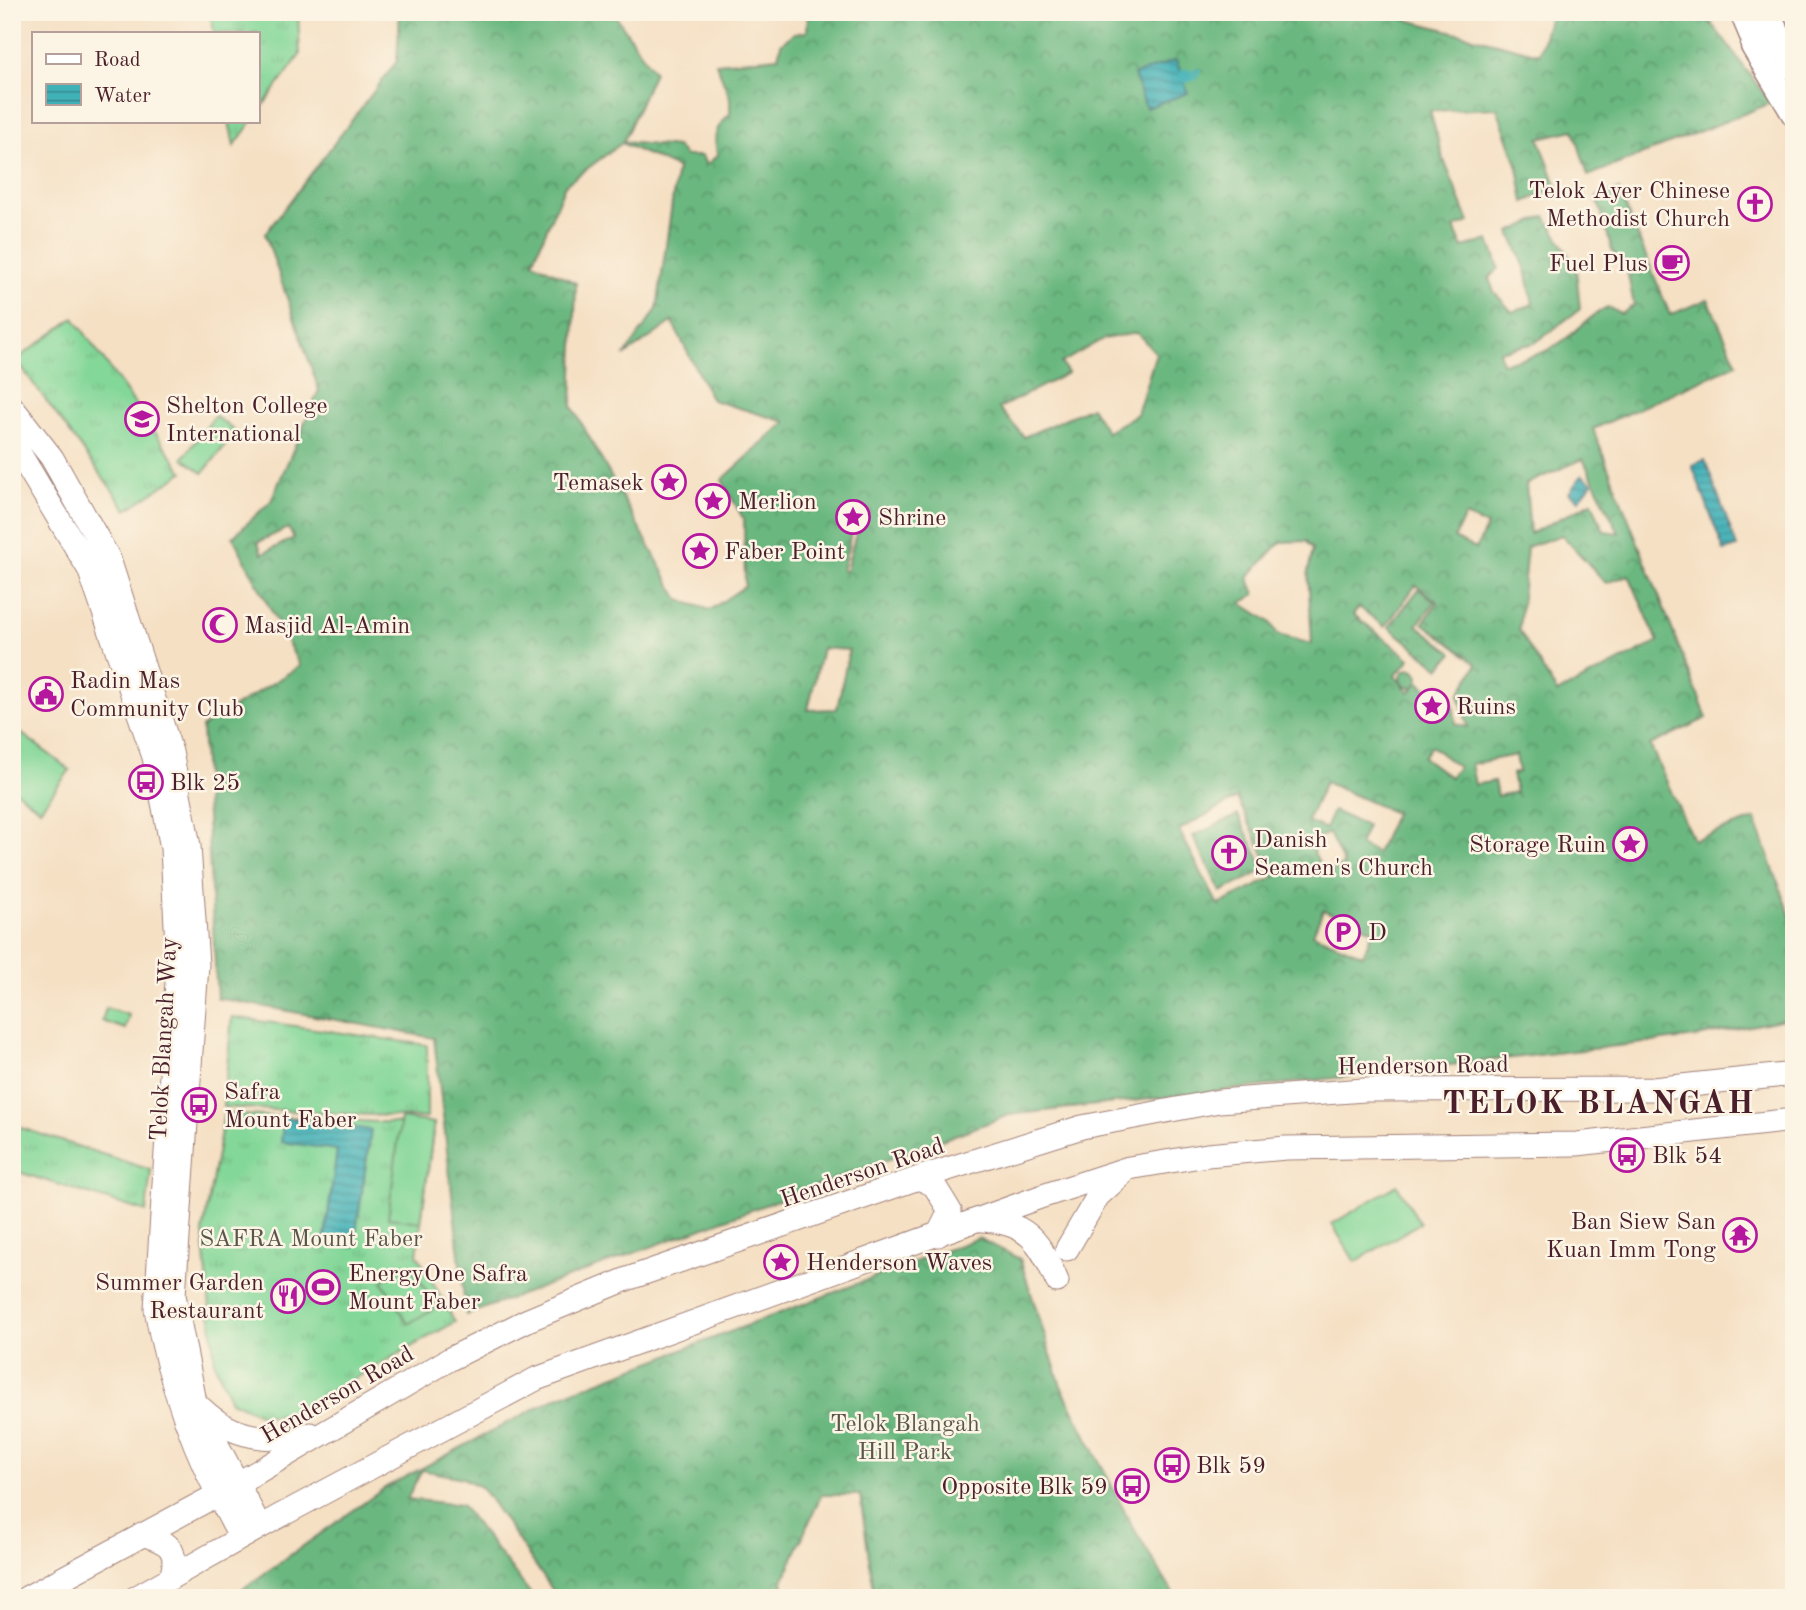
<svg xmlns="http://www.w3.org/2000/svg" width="1806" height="1610" viewBox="0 0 1806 1610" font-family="'Old Standard TT',serif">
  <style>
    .grass { fill: url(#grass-tufts); stroke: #667b62; stroke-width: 2 }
    .forest { fill: url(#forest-crowns); stroke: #5a6c56; stroke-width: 2; fill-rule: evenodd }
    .pitch { fill: #83d798; stroke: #667b62; stroke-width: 2 }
    .water { fill: url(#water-rules); stroke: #456871; stroke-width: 2 }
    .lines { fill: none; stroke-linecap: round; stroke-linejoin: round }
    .stream { stroke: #40b1b7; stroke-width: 3.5 }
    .canal { stroke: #40b1b7; stroke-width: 14 }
    .secondary-casing { stroke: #a08078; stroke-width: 25 }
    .primary-casing { stroke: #a08078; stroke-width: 27 }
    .trunk-casing { stroke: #a08078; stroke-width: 29 }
    .secondary { stroke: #fff; stroke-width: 23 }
    .primary { stroke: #fff; stroke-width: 24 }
    .trunk { stroke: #fff; stroke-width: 26 }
    .labels { text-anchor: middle; stroke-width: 5; stroke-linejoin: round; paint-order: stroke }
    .poi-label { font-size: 24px; fill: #4a1f2b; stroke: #fcf5e5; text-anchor: start }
    .street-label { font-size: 24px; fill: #4a1f2b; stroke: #fcf5e5 }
    .park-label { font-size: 24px; fill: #5b564c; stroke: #fcf5e5 }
    .district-label { font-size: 32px; font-weight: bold; letter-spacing: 2px; fill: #4a1f2b; stroke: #fcf5e5 }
  </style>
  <defs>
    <pattern id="grass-tufts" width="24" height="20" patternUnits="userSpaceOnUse" patternTransform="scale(1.75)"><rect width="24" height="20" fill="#83d798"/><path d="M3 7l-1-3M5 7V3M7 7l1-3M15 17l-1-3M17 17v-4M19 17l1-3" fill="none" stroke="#73b883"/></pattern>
    <pattern id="forest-crowns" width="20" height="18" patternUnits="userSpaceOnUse" patternTransform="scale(1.75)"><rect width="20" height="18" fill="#6ab880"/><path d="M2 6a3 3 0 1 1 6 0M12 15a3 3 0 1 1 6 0" fill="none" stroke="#599569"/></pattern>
    <pattern id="water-rules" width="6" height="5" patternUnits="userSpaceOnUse" patternTransform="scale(1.75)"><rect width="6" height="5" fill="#40b1b7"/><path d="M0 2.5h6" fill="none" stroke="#388f95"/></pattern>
  </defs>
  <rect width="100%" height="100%" fill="#fcf5e5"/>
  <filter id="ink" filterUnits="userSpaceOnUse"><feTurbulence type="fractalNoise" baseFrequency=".0143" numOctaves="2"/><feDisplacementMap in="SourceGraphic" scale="14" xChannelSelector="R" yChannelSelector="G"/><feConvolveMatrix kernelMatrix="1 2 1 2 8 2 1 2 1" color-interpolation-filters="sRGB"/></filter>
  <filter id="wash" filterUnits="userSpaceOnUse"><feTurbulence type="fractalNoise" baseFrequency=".00686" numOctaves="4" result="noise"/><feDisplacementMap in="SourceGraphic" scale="28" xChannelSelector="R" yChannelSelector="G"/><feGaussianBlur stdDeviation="1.57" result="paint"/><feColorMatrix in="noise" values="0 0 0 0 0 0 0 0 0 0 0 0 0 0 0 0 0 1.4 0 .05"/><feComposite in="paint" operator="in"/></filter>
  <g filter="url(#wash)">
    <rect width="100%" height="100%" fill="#f5e0c4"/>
    <path class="grass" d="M210,12L298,14L300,55L257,114V33H214Z
      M229,121H252L234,146Z
      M74,318L183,472L127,510L16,360Z
      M106,1008L129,1015L125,1029L102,1021Z
      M232,1017L427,1045V1118L223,1107Z
      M224,1114L434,1125L417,1254L455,1322L293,1413L263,1416L231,1401L215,1364L203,1232Z
      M12,1125L151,1170L146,1212L12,1170Z"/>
    <path class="forest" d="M400,12H613L654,72L623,142L677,147L685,156H702L706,165L718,155C712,136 716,127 730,114V98L716,63L778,57L781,44L794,33L807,32L808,12H1377L1539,54L1551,12H1703L1771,103L1588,176L1574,130L1539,138L1557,188L1524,202L1518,167L1497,108L1430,111L1443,158L1469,222L1454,228L1463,248L1489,240L1499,268L1489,278L1494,292L1512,312L1533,304L1526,270L1510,232L1546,216L1576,268L1580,309L1535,343L1499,351L1502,363C1525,359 1545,354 1564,340C1580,329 1590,315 1608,307L1621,314L1634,305L1627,270L1612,250L1597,197L1619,190L1670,315L1708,299L1737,364L1593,429L1707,718L1650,745L1693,840L1755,819L1794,926V1017L1697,1037L1009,1115L466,1315L434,1038L217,998L202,727L300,666L233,537L271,501L319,390L265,234L397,61ZM622,143L677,168L657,309L624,356L672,322L712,400L786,422L722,480L744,520L745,586L710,610L679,600L572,406L576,283L533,262L565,185ZM1137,333L1156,353L1137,414L1107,432L1091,407L1024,437L999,408L1068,373L1061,363L1103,339ZM1583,459L1619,533L1604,531L1592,502L1530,534L1526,484ZM867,509L870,511L855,537L846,571H842L851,534ZM1465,516L1487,526L1476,549L1454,538ZM288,528L294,538L262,554L258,542ZM1562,535L1606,583L1629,575L1658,642L1557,693L1519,630L1527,547ZM1306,541L1313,549L1308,572L1312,644L1278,635L1270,622L1241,603L1255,594L1248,577L1281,542ZM1416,585L1438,602L1423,623L1477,664L1459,695L1468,727L1456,724L1452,699L1440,684L1432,693L1419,682L1409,692L1395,676L1410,659L1353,614L1359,607L1385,627ZM822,648L849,650L837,709L808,710ZM1431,746L1458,767L1450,777L1423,757ZM1516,755L1519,772L1512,774L1516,792L1497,796L1494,781L1475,785L1471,764ZM1325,782L1395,813L1377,853L1359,845L1367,826L1333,811L1325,829L1307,821ZM1237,798L1275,877L1218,905L1179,830ZM1329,833L1344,865L1325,875L1309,842ZM1323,910L1373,930L1363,955L1313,934Z
      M1419,589L1435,602L1417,625L1453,653L1440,668L1389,627Z
      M1401 678a9 9 0 1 1 18 0a9 9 0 1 1-18 0Z
      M1238,815L1265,870L1221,892L1193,836Z
      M978,1238L1020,1259L1061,1386L1131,1524L1176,1598H875L860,1495H821L782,1583L788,1598H558L482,1488L463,1478L422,1470L407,1499L461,1505L534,1598H230L386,1487L555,1398Z"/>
    <path class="pitch" d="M215,416L236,432L203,473L183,458Z
      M17,730L70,770L40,809L12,788V735Z
      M401,1118L434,1123L421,1222L388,1218Z
      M1397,1185L1420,1223L1355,1262L1332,1224Z
      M410,1264L436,1307L408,1324L382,1281Z"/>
    <path class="water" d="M1176,60L1188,93L1146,108L1134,75Z
      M1705,460L1737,547L1724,551L1692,465Z
      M1582,475L1592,483L1579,500L1569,493Z
      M284,1117L371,1130L354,1247L324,1243L337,1150L281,1142Z"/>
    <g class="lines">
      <path class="stream" d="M1199,70L1196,77L1187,79L1185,73Z"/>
      <path class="canal" d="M1185,76H1186"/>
    </g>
  </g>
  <g filter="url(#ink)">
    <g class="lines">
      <g class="secondary-casing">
        <path id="secondary" d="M12,407L52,458L109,559L171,752L189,846L197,965L174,1295L195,1402L260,1527
          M12,441L89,569L154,757L172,848L178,965L156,1309C170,1391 200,1466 241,1538
          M919,1178L934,1185L950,1211L938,1235
          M982,1220C1028,1222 1040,1242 1057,1281
          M1067,1249L1098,1196L1121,1175
          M202,1409C233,1439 270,1442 310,1434
          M142,1534C168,1542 180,1548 171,1578
          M26,1598L237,1484L450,1359L528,1320L627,1279L919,1178L1082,1127L1219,1101L1364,1090L1653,1089L1794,1074
          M135,1598L276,1518L536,1379L1043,1196L1129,1168L1207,1155L1286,1148L1577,1144L1794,1120"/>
      </g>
      <g class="primary-casing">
        <path id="primary" d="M1753,46L1794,114"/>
      </g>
      <g class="trunk-casing">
        <path id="trunk" d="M1743,12L1764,62
          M1766,12L1794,68"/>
      </g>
      <use href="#secondary" class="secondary"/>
      <use href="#primary" class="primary"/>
      <use href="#trunk" class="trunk"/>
    </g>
  </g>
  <defs>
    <g id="church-ring" transform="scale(1.75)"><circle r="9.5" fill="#fcf5e5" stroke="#b5179e" stroke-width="1.5"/><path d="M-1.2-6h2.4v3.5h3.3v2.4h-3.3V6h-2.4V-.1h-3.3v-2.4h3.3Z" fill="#b5179e"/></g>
    <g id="cafe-ring" transform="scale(1.75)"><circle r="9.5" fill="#fcf5e5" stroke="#b5179e" stroke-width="1.5"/><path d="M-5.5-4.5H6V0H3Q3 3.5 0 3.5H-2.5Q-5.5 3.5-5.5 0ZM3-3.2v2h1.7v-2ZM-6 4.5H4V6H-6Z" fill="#b5179e"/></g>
    <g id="school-ring" transform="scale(1.75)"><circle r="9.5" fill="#fcf5e5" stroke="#b5179e" stroke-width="1.5"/><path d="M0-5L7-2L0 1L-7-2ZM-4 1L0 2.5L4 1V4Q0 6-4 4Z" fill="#b5179e"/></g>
    <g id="sight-ring" transform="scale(1.75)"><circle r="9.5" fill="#fcf5e5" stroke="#b5179e" stroke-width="1.5"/><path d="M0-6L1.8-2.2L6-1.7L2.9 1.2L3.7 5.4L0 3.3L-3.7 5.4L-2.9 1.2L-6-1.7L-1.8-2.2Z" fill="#b5179e"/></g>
    <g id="mosque-ring" transform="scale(1.75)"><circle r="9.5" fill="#fcf5e5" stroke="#b5179e" stroke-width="1.5"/><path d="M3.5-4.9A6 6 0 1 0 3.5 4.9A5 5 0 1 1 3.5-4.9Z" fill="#b5179e"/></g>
    <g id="civic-ring" transform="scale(1.75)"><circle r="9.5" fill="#fcf5e5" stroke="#b5179e" stroke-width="1.5"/><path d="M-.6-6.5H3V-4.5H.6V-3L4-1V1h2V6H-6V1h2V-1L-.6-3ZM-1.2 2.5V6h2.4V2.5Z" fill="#b5179e"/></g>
    <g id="bus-ring" transform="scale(1.75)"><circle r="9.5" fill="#fcf5e5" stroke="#b5179e" stroke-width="1.5"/><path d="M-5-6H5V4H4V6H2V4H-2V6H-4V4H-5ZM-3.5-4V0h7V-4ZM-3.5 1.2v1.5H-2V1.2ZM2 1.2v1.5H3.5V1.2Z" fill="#b5179e"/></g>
    <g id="parking-ring" transform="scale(1.75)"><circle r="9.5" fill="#fcf5e5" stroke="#b5179e" stroke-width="1.5"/><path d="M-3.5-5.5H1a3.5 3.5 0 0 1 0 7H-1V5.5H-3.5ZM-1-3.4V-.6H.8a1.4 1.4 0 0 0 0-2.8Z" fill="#b5179e"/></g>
    <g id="temple-ring" transform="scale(1.75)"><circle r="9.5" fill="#fcf5e5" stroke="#b5179e" stroke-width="1.5"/><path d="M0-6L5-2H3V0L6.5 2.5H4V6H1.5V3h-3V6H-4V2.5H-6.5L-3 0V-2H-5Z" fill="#b5179e"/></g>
    <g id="stadium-ring" transform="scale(1.75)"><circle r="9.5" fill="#fcf5e5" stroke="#b5179e" stroke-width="1.5"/><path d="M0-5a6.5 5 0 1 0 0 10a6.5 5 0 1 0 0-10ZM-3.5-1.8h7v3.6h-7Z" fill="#b5179e"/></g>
    <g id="restaurant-ring" transform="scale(1.75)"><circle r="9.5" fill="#fcf5e5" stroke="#b5179e" stroke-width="1.5"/><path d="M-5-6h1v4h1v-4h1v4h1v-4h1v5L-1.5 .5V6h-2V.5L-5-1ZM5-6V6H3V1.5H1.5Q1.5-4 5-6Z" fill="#b5179e"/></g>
  </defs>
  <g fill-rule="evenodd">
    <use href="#church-ring" x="1755" y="204"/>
    <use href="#cafe-ring" x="1672" y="263"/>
    <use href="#school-ring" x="142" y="419"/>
    <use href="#sight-ring" x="669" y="482"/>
    <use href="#sight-ring" x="713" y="501"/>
    <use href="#sight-ring" x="853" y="517"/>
    <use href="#sight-ring" x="700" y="551"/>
    <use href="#mosque-ring" x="220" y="625"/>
    <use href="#civic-ring" x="46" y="694"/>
    <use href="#sight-ring" x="1432" y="706"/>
    <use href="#bus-ring" x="146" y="782"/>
    <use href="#sight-ring" x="1630" y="844"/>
    <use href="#church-ring" x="1229" y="853"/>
    <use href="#parking-ring" x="1343" y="932"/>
    <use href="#bus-ring" x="199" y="1105"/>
    <use href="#bus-ring" x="1627" y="1155"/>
    <use href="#temple-ring" x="1740" y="1235"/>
    <use href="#sight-ring" x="781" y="1262"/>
    <use href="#stadium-ring" x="323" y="1287"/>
    <use href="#restaurant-ring" x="288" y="1296"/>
    <use href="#bus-ring" x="1172" y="1465"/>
    <use href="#bus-ring" x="1132" y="1486"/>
  </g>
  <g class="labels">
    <g class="poi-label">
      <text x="1730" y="198" text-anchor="end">Telok Ayer Chinese<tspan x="1730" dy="28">Methodist Church</tspan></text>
      <text x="1648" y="271" text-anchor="end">Fuel Plus</text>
      <text x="166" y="413">Shelton College<tspan x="166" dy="28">International</tspan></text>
      <text x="644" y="490" text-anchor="end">Temasek</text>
      <text x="738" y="509">Merlion</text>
      <text x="878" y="525">Shrine</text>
      <text x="724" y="559">Faber Point</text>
      <text x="244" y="633">Masjid Al-Amin</text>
      <text x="70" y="688">Radin Mas<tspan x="70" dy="28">Community Club</tspan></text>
      <text x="1456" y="714">Ruins</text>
      <text x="170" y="790">Blk 25</text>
      <text x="1254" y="847">Danish<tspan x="1254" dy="28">Seamen's Church</tspan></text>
      <text x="1606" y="852" text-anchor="end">Storage Ruin</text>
      <text x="1368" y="940">D</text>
      <text x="224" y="1099">Safra<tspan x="224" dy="28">Mount Faber</tspan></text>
      <text x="1652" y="1163">Blk 54</text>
      <text x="1716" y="1229" text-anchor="end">Ban Siew San<tspan x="1716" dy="28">Kuan Imm Tong</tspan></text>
      <text x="806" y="1270">Henderson Waves</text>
      <text x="348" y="1281">EnergyOne Safra<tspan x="348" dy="28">Mount Faber</tspan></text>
      <text x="264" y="1290" text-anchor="end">Summer Garden<tspan x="264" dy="28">Restaurant</tspan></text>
      <text x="1196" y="1473">Blk 59</text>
      <text x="1108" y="1494" text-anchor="end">Opposite Blk 59</text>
    </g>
    <g class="street-label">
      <text transform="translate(163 1039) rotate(-87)" y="8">Telok Blangah Way</text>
      <text transform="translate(1423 1065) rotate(-1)" y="8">Henderson Road</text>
      <text transform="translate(862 1172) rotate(-19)" y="8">Henderson Road</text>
      <text transform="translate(337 1394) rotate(-30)" y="8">Henderson Road</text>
    </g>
    <g class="park-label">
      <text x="311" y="1246">SAFRA Mount Faber</text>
      <text x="905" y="1431">Telok Blangah<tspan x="905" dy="28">Hill Park</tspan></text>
    </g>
    <g class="district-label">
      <text x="1599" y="1113">TELOK BLANGAH</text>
    </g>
  </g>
  <rect width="1806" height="1610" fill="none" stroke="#fcf5e5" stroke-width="42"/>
  <rect x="32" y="32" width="228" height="91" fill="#fcf5e5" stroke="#b59f9b" stroke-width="2"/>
  <rect x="46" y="54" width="35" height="10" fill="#ffffff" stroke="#b59f9b" stroke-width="2"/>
  <text x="94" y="66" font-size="21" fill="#4a1f2b">Road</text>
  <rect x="46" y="84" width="35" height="21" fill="url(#water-rules)" stroke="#b59f9b" stroke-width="2"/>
  <text x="94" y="102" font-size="21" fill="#4a1f2b">Water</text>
</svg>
